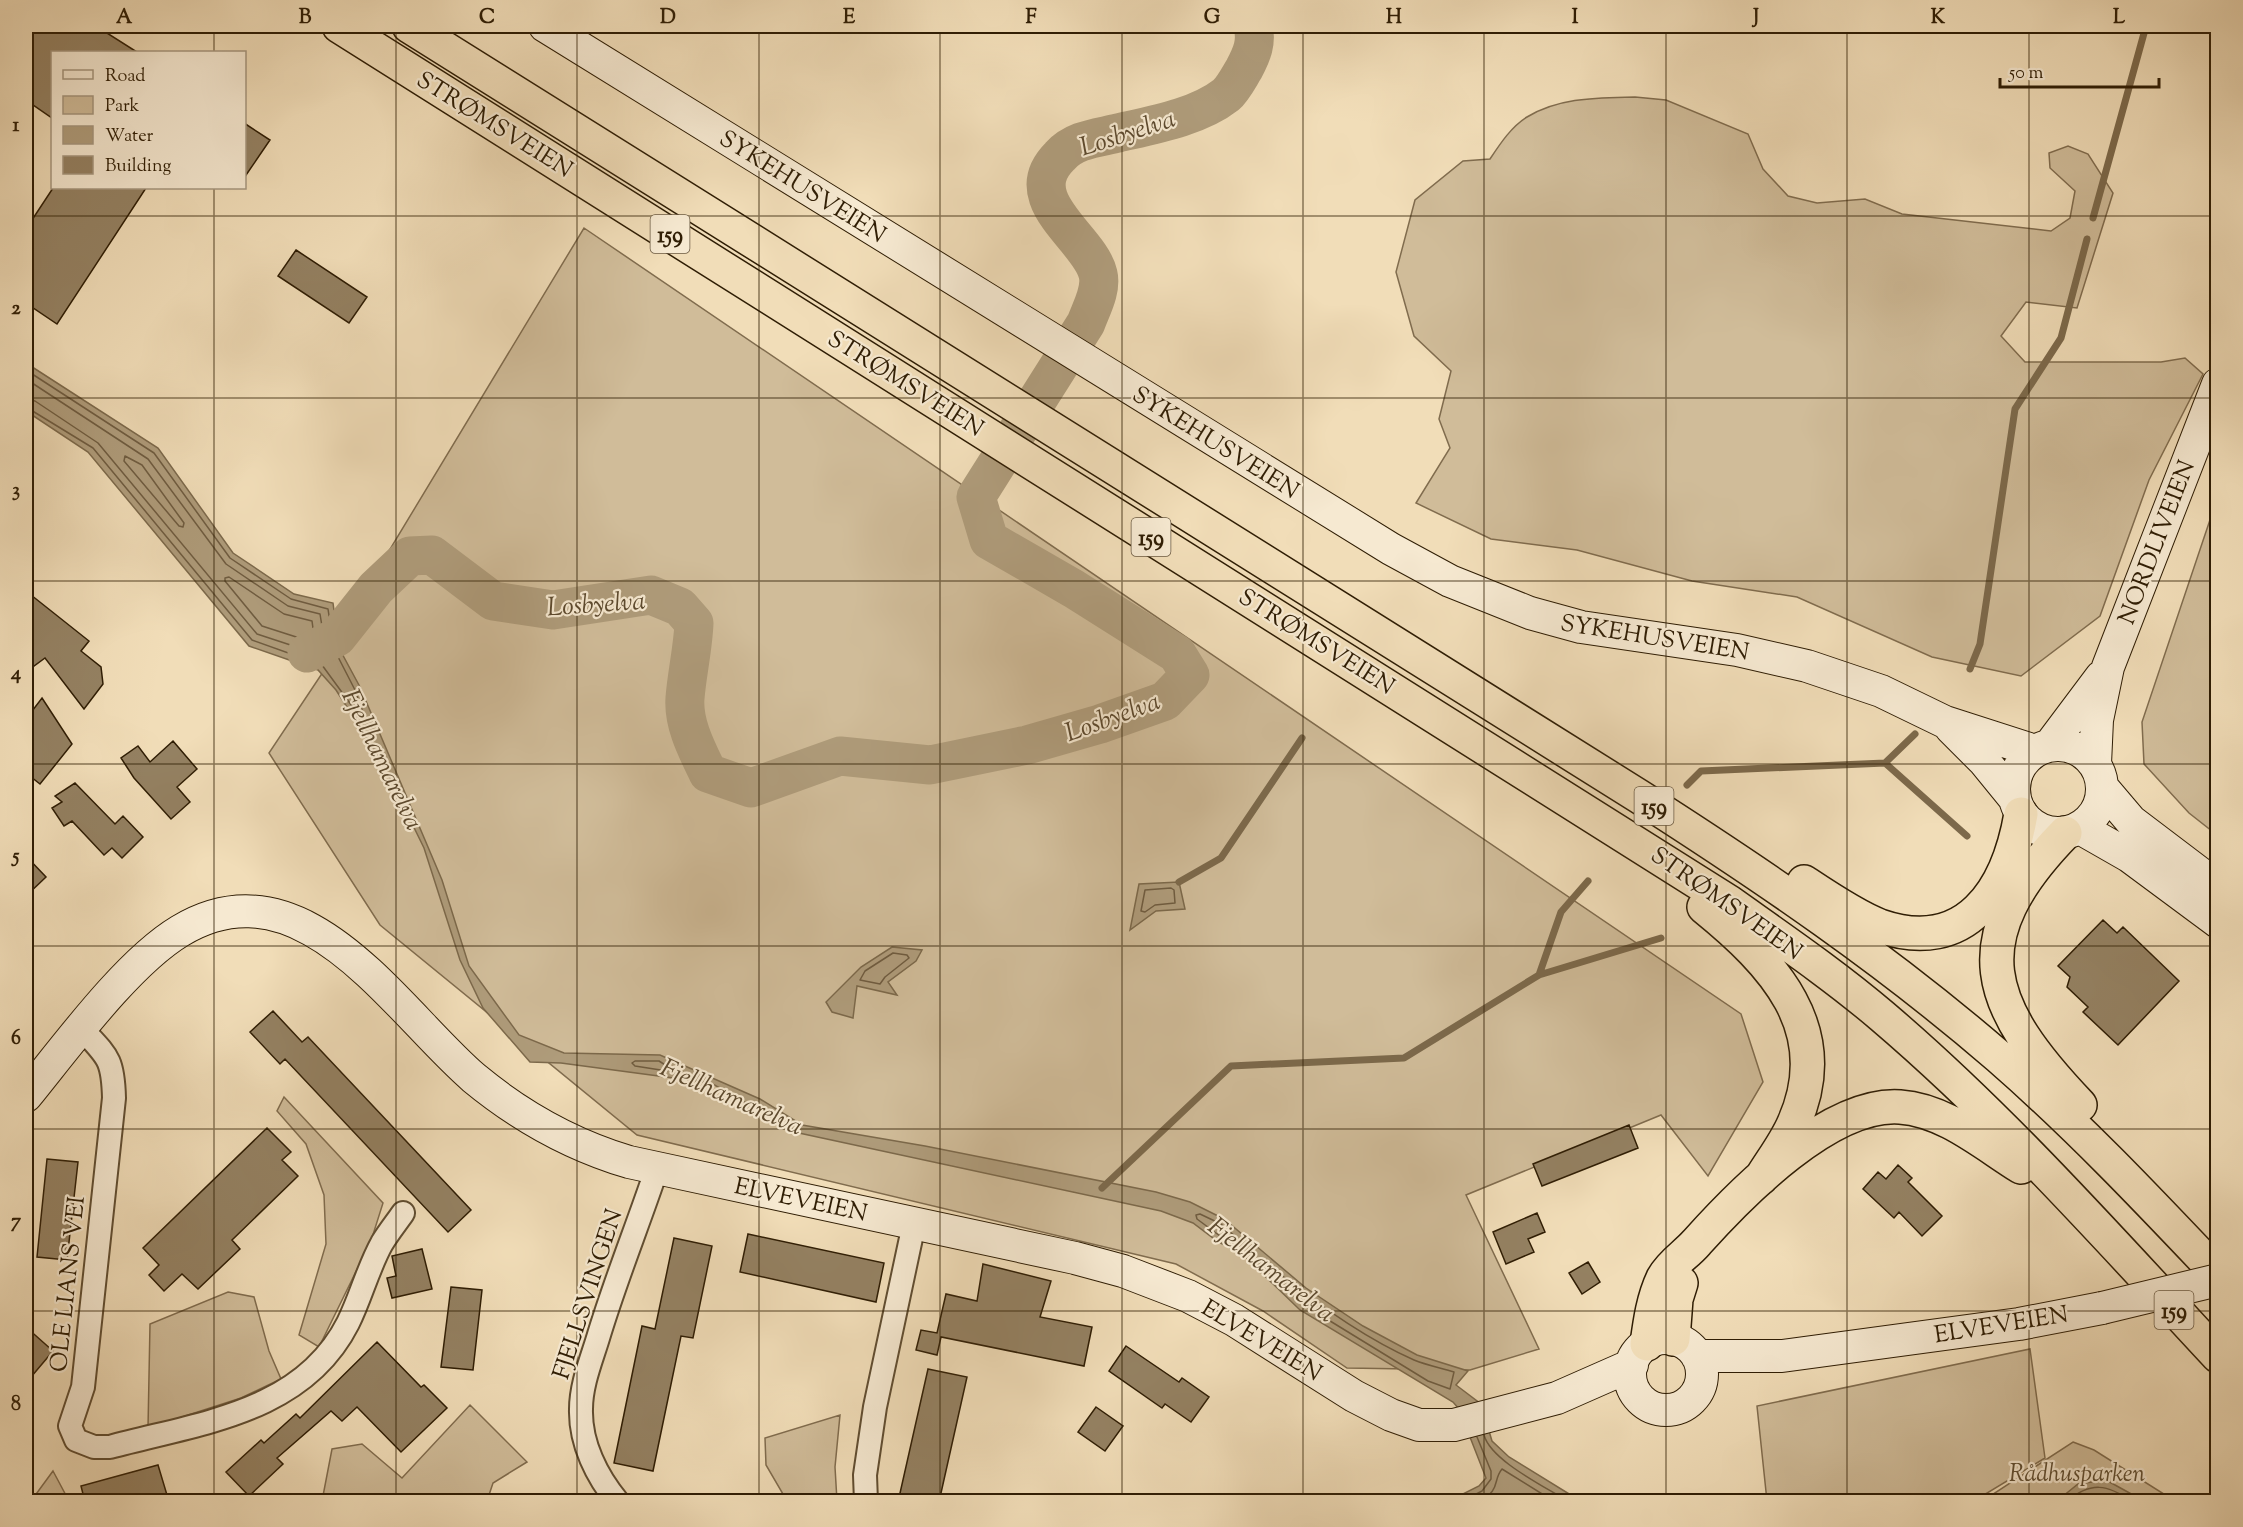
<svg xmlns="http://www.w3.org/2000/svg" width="2243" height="1527" viewBox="0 0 2243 1527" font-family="'Sorts Mill Goudy',serif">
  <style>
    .green { fill: #d0bc99; stroke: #806c4e; stroke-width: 1.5 }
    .water { fill: #af9c7b; stroke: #7c694b; stroke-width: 1.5 }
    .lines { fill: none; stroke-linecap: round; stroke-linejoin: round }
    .shore { stroke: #6f5c40; stroke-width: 1.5 }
    .stream { stroke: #7c694b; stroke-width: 7 }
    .river { stroke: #af9c7b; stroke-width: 39 }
    .building { fill: #948162; stroke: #2f1d04; stroke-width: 1.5 }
    .minor-casing { stroke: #604d31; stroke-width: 26 }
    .secondary-casing { stroke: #2f1d04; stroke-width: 34 }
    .motorway-casing { stroke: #2f1d04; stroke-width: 36 }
    .minor { stroke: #f6e9d1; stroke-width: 22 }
    .secondary { stroke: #f6e9d1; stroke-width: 32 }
    .motorway { stroke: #f1ddb8; stroke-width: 33 }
    .secondary-bridge-casing { stroke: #2f1d04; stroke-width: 34; stroke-linecap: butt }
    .secondary-bridge { stroke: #f6e9d1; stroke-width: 32 }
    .grid { fill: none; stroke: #2f1d04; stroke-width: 1.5; stroke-opacity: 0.55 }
    .labels { text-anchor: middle; stroke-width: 4.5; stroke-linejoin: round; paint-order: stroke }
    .shield { fill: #f6e9d1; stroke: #6b5a42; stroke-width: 1.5 }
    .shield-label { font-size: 22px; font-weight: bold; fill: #2f1d04 }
    .street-label { font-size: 24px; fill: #2f1d04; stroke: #f6e9d1 }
    .park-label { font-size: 24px; font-style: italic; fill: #5f4d31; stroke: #f6e9d1 }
    .water-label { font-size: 26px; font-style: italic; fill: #5c492e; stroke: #f6e9d1 }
    .neatline { fill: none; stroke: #2f1d04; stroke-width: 2 }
    .grid-label { font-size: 20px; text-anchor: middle; font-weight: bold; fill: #2f1d04 }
  </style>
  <rect width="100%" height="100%" fill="#f1ddb8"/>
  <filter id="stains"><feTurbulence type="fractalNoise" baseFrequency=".00333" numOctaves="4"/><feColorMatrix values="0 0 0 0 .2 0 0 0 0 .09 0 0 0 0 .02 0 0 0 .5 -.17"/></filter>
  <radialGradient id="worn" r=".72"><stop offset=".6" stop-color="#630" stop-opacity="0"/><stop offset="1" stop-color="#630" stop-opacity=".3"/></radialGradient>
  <path class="green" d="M1635,97L1666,100L1748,134L1763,169L1788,196L1817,203L1865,199L1902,214L2051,231L2070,218L2075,191L2050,168L2049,153L2068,146L2088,154L2113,193L2077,308L2026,302L2001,336L2025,362H2161L2185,358L2203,374L2149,480L2100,616L2021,676L1932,657L1797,597L1692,581L1577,550L1491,539L1416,503L1450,448L1439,419L1451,371L1414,336L1396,272L1415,200L1463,161L1490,159C1500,144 1511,127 1527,117C1560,97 1598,98 1635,97Z
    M584,228L1741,1014L1763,1082L1708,1176L1661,1115L1466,1195L1539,1349L1470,1370L1347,1368L1263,1311L1176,1264L637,1135L380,925L269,753L339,648L337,637Z
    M2217,499L2218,669L2211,715L2217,720V835L2189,813L2144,764L2142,722Z
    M284,1097L383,1203L371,1241L319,1347L299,1335L326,1244L324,1195L306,1144L277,1111Z
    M228,1292L254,1297L269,1351L281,1379L241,1398L148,1428L150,1324Z
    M2030,1349L2045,1458L1974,1501H1767L1757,1406Z
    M470,1405L527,1462L493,1483L487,1501H322L332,1449L362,1444L402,1478Z
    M840,1415L835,1467L837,1501H787L766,1465L765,1438Z
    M2073,1442L2094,1450L2175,1501L1981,1502Z
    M53,1471L69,1501H31Z"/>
  <path class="water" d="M26,363L158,448L233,553L294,594L333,603L339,648L360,687L442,880L469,966L519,1035L564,1053L660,1055L760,1099L802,1125L925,1146L1156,1192L1190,1202L1224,1219L1306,1288L1363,1326L1417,1355L1468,1371L1456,1385L1481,1404L1492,1441L1509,1457L1574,1497L1589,1501H1449L1479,1486L1486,1478L1459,1409L1453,1402L1300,1310L1243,1255L1217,1241L1193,1223L1161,1211L799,1133L711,1083L561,1063L530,1062L483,1008L460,960L424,848L381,760L336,690L318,670L249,646L88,452L26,411Z
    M1179,882L1185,909L1156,911L1130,930L1139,884Z
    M892,947L922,950L916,961L888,982L897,995L857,986L853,1018L832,1012L826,1002L861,967Z
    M2106,1480L2144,1501H2057L2078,1484Z"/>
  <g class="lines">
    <path class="shore" d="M26,370L154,453L230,558L291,599L328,609L334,649L355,690L365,718L360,717L322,665L252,640L93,448L26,407
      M26,379L148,459L226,564L288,606L320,614L327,657L257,634L98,443L35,401L26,399
      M125,456L142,465L184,523L183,527L179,526L124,461Z
      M229,577L284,614L312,621L315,643L262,626L225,581V578Z
      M1171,888L1174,890L1175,903L1155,905L1145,912L1141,911L1145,890Z
      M893,953L907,955L909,958L885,977L880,984L860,980L865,971Z
      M635,1061H659L670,1068L667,1071L635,1066L632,1063Z
      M1200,1214L1221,1224L1237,1238V1242L1220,1236L1197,1219L1196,1215Z
      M1270,1266C1314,1302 1362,1337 1414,1360C1426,1365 1441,1368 1454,1372L1450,1389L1428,1381L1304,1305L1267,1271L1266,1267Z
      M1484,1435C1491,1461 1546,1487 1569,1502
      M1461,1502L1482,1491L1491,1479V1471L1477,1437
      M1478,1502C1502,1490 1492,1481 1502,1469L1555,1502
      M2066,1502C2091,1481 2107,1484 2133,1502"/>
    <path class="stream" d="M2093,218L2146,26
      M1970,669L1980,644L2015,409L2061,338L2087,239
      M1885,763L1915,734
      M1687,785L1701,771L1885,763L1967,836
      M1179,882L1221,858L1302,738
      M1539,975L1561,912L1588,881
      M1102,1188L1231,1066L1404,1058L1539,975L1661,938"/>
    <path class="river" d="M307,653L337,637L376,588L410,556L432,555L493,601L553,610L651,595L680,607L694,623C693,648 687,673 685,698C683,724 697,750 708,773L751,788L840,756L930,765L1027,745L1100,724L1165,701L1190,675L1177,654L1074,589L989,540L976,497L1086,323C1091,309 1102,290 1098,274C1090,238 1016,200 1060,156C1075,139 1098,138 1118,133C1153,125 1198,117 1226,95C1233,89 1239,77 1244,69C1252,54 1257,42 1253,26"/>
  </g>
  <path class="building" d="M26,26H96L137,52H52V118L26,100Z
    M244,123L270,140L244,178Z
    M53,188H146L57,324L26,303V229Z
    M296,250L367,297L349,323L278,276Z
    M26,591L89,641L81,651L101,667L103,684L84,709L45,658L34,666L26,659Z
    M42,698L72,744L40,784L26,773V719Z
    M173,741L197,769L177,787L190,802L171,819L134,778L121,758L138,746L150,762Z
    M75,783L115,824L123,816L143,837L122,858L112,848L104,855L72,821L64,826L52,808L62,802L55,796Z
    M26,856L46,877L26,896Z
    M2103,920L2117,933L2123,927L2179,981L2118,1045L2083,1012L2088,1007L2067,987L2070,977L2058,966Z
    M273,1011L302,1042L308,1037L471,1210L448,1232L285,1059L280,1064L250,1032Z
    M1629,1125L1638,1148L1542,1186L1533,1164Z
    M267,1128L291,1152L282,1160L298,1176L232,1240L240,1249L198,1289L182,1274L164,1291L149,1275L159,1265L143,1248Z
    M47,1159L78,1162L67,1260L37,1257Z
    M1898,1165L1912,1178L1908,1182L1942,1216L1922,1236L1899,1212L1894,1218L1863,1189L1878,1172L1886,1179Z
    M1537,1213L1545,1232L1528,1239L1534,1252L1506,1264L1493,1232Z
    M748,1234L884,1263L876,1302L740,1272Z
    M674,1238L712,1246L693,1338L681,1336L653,1471L614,1463L642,1326L655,1329Z
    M422,1249L432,1289L392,1298L387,1278L396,1276L392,1256Z
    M1588,1262L1600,1282L1582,1294L1569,1273Z
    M983,1264L1051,1281L1040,1317L1092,1327L1084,1366L941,1337L937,1355L916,1350L921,1330L937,1333L946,1294L977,1301Z
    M451,1287L482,1290L473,1370L441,1367Z
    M26,1327L53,1351L26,1383Z
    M377,1342L421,1387L424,1385L447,1408L401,1452L357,1407L342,1421L331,1411L277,1458L283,1464L249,1496L226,1472L261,1440L264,1443L296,1414L300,1418Z
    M1126,1346L1179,1382L1182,1378L1209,1397L1191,1422L1165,1404L1162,1408L1109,1371Z
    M928,1369L967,1377L939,1502H898Z
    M1096,1407L1123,1426L1105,1451L1078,1432Z
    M158,1465L167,1495L144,1502H85L81,1486Z"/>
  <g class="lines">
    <g class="minor-casing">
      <path id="minor" d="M82,1029C108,1057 113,1059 114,1098L83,1387L70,1426L76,1440L94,1447H110C197,1423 302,1414 348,1323C361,1297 368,1268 382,1243C388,1233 396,1223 403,1213
        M618,1502C597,1477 580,1443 581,1409C581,1385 591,1361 598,1338C615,1281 638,1225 657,1168
        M866,1502L865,1475L875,1407L914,1224"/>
    </g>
    <g class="secondary-casing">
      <path id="secondary" d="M545,26L1391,549L1450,581L1530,613L1581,627L1737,650L1807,666L1881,691L1945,722L2035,751
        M1951,728L1984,761L2015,799
        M2014 789a44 44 0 1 1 88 0a44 44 0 1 1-88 0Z
        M2050,745L2101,677
        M2095,764L2097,720L2108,667L2218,384
        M2103,788L2131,821L2218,887
        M2080,828L2129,856L2218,922
        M26,1096C66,1047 127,963 180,931C303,857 395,1010 474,1078C520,1116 572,1145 629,1162L1075,1258L1123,1271L1188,1296L1234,1320L1354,1396L1391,1415L1419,1425H1454L1557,1398L1632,1365
        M1630 1374a36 36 0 1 1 72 0a36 36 0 1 1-72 0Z
        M1697,1356H1782L2019,1324L2102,1308"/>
    </g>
    <g class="motorway-casing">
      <path id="motorway" d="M339,26L1729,902C1781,939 1834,975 1882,1016C2003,1119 2110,1240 2218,1356
        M409,26L1640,797C1765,877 1887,960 1999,1057C2077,1125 2147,1199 2218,1274
        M2065,833C1960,941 1985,1005 2080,1105
        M1804,882C1825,896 1856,917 1880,926C1967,956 2008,889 2021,814
        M1704,907C1773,963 1836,1029 1794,1123C1786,1142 1772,1160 1761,1178
        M1673,1339L1676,1299L1681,1283
        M1647,1344C1650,1322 1653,1299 1663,1278C1672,1262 1686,1255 1697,1242C1741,1193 1830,1102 1900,1107C1945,1110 1984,1144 2021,1167"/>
    </g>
    <use href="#minor" class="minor"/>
    <use href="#secondary" class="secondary"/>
    <use href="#motorway" class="motorway"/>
    <g class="secondary-bridge-casing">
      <path id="secondary-bridge" d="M2102,1308L2218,1280"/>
    </g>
    <use href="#secondary-bridge" class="secondary-bridge"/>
  </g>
  <path class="grid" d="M214,26V52M396,26V1502M577,26V1502M759,26V1502M940,26V1502M1122,26V1502M1303,26V1502M1484,26V1502M1666,26V1502M1847,26V1502M2029,26V1502M214,188V1502M26,216H2218M26,398H2218M26,581H2218M26,764H2218M26,946H2218M26,1129H2218M26,1311H2218"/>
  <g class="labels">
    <g class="shield">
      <rect x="650.5" y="215" width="39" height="38" rx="4.5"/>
      <rect x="1131.5" y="518" width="39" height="38" rx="4.5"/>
      <rect x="1634.5" y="787" width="39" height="38" rx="4.5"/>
      <rect x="2154.5" y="1291" width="39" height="38" rx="4.5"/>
    </g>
    <g class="shield-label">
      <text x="670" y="242">159</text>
      <text x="1151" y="545">159</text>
      <text x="1654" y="814">159</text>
      <text x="2174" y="1318">159</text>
    </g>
    <g class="street-label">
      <text transform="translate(495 124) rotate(32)" y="8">STRØMSVEIEN</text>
      <text transform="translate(803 186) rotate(32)" y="8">SYKEHUSVEIEN</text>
      <text transform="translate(906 383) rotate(32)" y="8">STRØMSVEIEN</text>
      <text transform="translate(1216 442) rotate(32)" y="8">SYKEHUSVEIEN</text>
      <text transform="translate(2156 542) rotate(-69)" y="8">NORDLIVEIEN</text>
      <text transform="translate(1655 637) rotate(9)" y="8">SYKEHUSVEIEN</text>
      <text transform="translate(1317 641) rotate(32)" y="8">STRØMSVEIEN</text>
      <text transform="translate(1727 903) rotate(35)" y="8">STRØMSVEIEN</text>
      <text transform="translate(801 1199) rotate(12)" y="8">ELVEVEIEN</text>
      <text transform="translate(67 1284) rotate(-84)" y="8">OLE LIANS VEI</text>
      <text transform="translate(587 1294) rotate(-72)" y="8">FJELLSVINGEN</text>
      <text transform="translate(2001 1324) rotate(-9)" y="8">ELVEVEIEN</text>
      <text transform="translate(1262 1340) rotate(31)" y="8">ELVEVEIEN</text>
    </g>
    <g class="park-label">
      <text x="2077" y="1481">Rådhusparken</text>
    </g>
    <g class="water-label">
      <text transform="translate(1127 132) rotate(-18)" y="9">Losbyelva</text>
      <text transform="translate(596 603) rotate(-4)" y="9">Losbyelva</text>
      <text transform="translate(1112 716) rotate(-20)" y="9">Losbyelva</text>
      <text transform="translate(383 759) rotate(64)" y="9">Fjellhamarelva</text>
      <text transform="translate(732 1096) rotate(24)" y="9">Fjellhamarelva</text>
      <text transform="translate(1272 1269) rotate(38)" y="9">Fjellhamarelva</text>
    </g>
  </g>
  <rect width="2243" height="1527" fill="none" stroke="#f1ddb8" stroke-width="66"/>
  <rect x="51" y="51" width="195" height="138" fill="#f6e9d1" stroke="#a6977f" stroke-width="1.5"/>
  <rect x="63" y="70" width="30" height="9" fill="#f6e9d1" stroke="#a6977f" stroke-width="1.5"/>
  <text x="105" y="81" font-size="18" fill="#2f1d04">Road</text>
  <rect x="63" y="96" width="30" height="18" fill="#d0bc99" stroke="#a6977f" stroke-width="1.5"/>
  <text x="105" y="111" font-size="18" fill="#2f1d04">Park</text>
  <rect x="63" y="126" width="30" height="18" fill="#af9c7b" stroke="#a6977f" stroke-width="1.5"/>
  <text x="105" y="141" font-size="18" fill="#2f1d04">Water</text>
  <rect x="63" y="156" width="30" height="18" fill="#948162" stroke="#a6977f" stroke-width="1.5"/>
  <text x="105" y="171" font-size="18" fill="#2f1d04">Building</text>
  <path d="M2000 78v9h159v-9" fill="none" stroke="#2f1d04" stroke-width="3"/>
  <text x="2009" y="78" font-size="18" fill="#2f1d04" stroke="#f6e9d1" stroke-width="4.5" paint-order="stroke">50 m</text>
  <rect x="33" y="33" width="2177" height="1461" class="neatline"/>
  <g class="grid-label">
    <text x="124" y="23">A</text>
    <text x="305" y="23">B</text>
    <text x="487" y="23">C</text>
    <text x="668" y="23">D</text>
    <text x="849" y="23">E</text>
    <text x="1031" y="23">F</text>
    <text x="1212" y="23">G</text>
    <text x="1394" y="23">H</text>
    <text x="1575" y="23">I</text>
    <text x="1756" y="23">J</text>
    <text x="1938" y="23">K</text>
    <text x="2119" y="23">L</text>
    <text x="16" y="131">1</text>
    <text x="16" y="314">2</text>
    <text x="16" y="496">3</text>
    <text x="16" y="679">4</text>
    <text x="16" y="862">5</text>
    <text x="16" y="1044">6</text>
    <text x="16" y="1227">7</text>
    <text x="16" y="1410">8</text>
  </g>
  <rect width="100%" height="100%" filter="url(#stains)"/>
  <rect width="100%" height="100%" fill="url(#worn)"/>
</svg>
